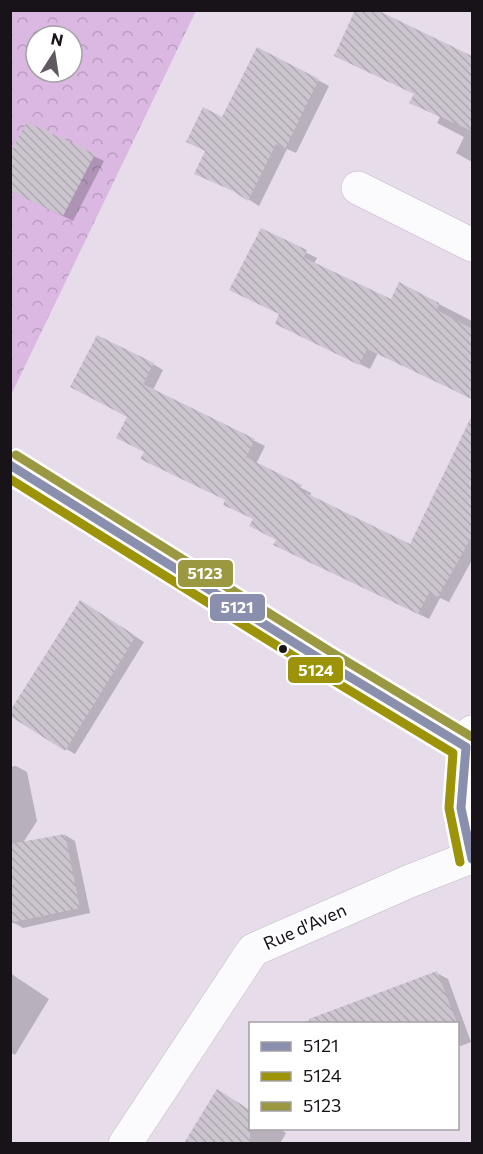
<svg xmlns="http://www.w3.org/2000/svg" width="483" height="1154" viewBox="0 0 483 1154" font-family="Commissioner,sans-serif">
  <style>
    .forest { fill: url(#forest-crowns); fill-rule: evenodd }
    .shadow { fill: #0003 }
    .building { fill: url(#building-back-hatch) }
    .lines { fill: none; stroke-linecap: round; stroke-linejoin: round }
    .minor-casing { stroke: #c2bac5; stroke-width: 34 }
    .minor { stroke: #fbfafc; stroke-width: 33 }
    .bus-1-casing { stroke: #fff; stroke-width: 14 }
    .bus-2-casing { stroke: #fff; stroke-width: 14 }
    .bus-3-casing { stroke: #fff; stroke-width: 14 }
    .bus-1 { stroke: #8b8fae; stroke-width: 9 }
    .bus-2 { stroke: #9c9308; stroke-width: 9 }
    .bus-3 { stroke: #9b9842; stroke-width: 9 }
    .bus-dot { fill: #181219; stroke: #fff; stroke-width: 2 }
    .labels { text-anchor: middle; stroke-width: 4.5; stroke-linejoin: round; paint-order: stroke }
    .street-label { font-size: 18px; fill: #181219; stroke: #fff }
    .line-badge { stroke: #fff; stroke-width: 2 }
    .badge-label { font-size: 16px; text-anchor: middle; font-weight: bold; fill: #fff }
  </style>
  <defs>
    <pattern id="forest-crowns" width="20" height="18" patternUnits="userSpaceOnUse" patternTransform="scale(1.5)"><rect width="20" height="18" fill="#dab8e2"/><path d="M2 6a3 3 0 1 1 6 0M12 15a3 3 0 1 1 6 0" fill="none" stroke="#ba9dc1"/></pattern>
    <pattern id="building-back-hatch" width="6" height="6" patternUnits="userSpaceOnUse" patternTransform="scale(1.5)"><rect width="6" height="6" fill="#ccc5cf"/><path d="M-1 5l2 2M0 0l6 6M5-1l2 2" fill="none" stroke="#aea8b1"/></pattern>
  </defs>
  <rect width="100%" height="100%" fill="#e7ddea"/>
  <path class="forest" d="M11,11H196L11,395ZM36,36H72V72H36Z"/>
  <path class="shadow" d="M443,62L472,77V162L456,153L464,137L437,123L440,117L422,108Z
    M318,80L329,86L296,153L287,149L259,206L240,194L223,119Z
    M27,124L104,161L73,221L10,190Z
    M261,230L317,258L314,264L392,301L400,284L472,321V399L378,353L370,369L287,329L280,314Z
    M153,364L163,370L153,390L265,446L256,464L311,493L310,497L410,546L472,419V560L449,602L440,598L429,619L286,550L278,540L255,519L227,500L146,452L129,417L83,393Z
    M89,607L144,642L75,754L66,749Z
    M16,766L27,772L37,821L23,843L65,835L75,841L90,913L23,928L12,922L10,767Z
    M10,973L49,999L15,1055L10,1052Z
    M437,973L448,979L471,1042L458,1047V1024H300Z
    M218,1091L250,1111V1128H279L286,1133L280,1144H185Z"/>
  <path class="building" d="M355,10H377L472,56V131L409,103L414,94L334,56Z
    M257,47L319,79L285,149L276,144L248,201L233,191L194,174L205,151L186,142L203,107L222,117Z
    M27,122L95,154L63,216L10,191V153Z
    M261,228L307,250L304,257L307,259L391,299L399,282L439,303L437,310L472,329V399L367,349L359,365L275,324L279,314L229,290Z
    M97,335L154,363L143,384L255,439L246,457L302,485L300,490L410,544L472,415V536L438,597L429,593L418,614L273,545L276,540L249,526L253,519L223,505L225,500L140,459L144,452L116,438L127,417L70,387Z
    M80,600L136,636L65,751L10,716V711Z
    M65,834L80,908L10,923V844Z
    M437,971L457,1023H310L309,1019Z
    M217,1089L250,1110V1143H184Z"/>
  <g class="lines">
    <g class="minor-casing">
      <path id="minor" d="M358,188L472,245
        M10,465L325,662L466,747
        M472,732C457,769 459,822 472,859
        M125,1144L253,950L410,881L471,857"/>
    </g>
    <use href="#minor" class="minor"/>
    <g class="bus-1-casing">
      <path id="bus-1" d="M10,465L325,662L466,747
        M466,747L461,808L472,859"/>
    </g>
    <g class="bus-2-casing">
      <path id="bus-2" d="M10,479L319,672L453,753L449,808L460,862"/>
    </g>
    <g class="bus-3-casing">
      <path id="bus-3" d="M16,455L331,652L472,737"/>
    </g>
    <use href="#bus-1" class="bus-1"/>
    <use href="#bus-2" class="bus-2"/>
    <use href="#bus-3" class="bus-3"/>
  </g>
  <circle class="bus-dot" cx="283" cy="649" r="5"/>
  <g class="labels">
    <g class="street-label">
      <text transform="translate(305 927) rotate(-24)" y="6">Rue d'Aven</text>
    </g>
  </g>
  <g class="line-badge">
    <rect x="177" y="559" width="57" height="29" rx="6" fill="#9b9842"/>
    <rect x="209" y="593" width="57" height="29" rx="6" fill="#8b8fae"/>
    <rect x="287" y="656" width="57" height="28" rx="6" fill="#9c9308"/>
  </g>
  <g class="badge-label">
    <text x="205" y="579">5123</text>
    <text x="237" y="613">5121</text>
    <text x="316" y="676">5124</text>
  </g>
  <rect width="483" height="1154" fill="none" stroke="#181219" stroke-width="24"/>
  <rect x="249" y="1022" width="210" height="108" fill="#ffffff" stroke="#a3a0a3" stroke-width="1.5"/>
  <rect x="261" y="1042" width="30" height="9" fill="#8b8fae" stroke="#a3a0a3" stroke-width="1.5"/>
  <text x="303" y="1052" font-size="18" fill="#181219">5121</text>
  <rect x="261" y="1072" width="30" height="9" fill="#9c9308" stroke="#a3a0a3" stroke-width="1.5"/>
  <text x="303" y="1082" font-size="18" fill="#181219">5124</text>
  <rect x="261" y="1102" width="30" height="9" fill="#9b9842" stroke="#a3a0a3" stroke-width="1.5"/>
  <text x="303" y="1112" font-size="18" fill="#181219">5123</text>
  <g transform="translate(54 54) rotate(12)"><circle r="28" fill="#ffffff" stroke="#a3a0a3" stroke-width="1.5"/>
  <path d="M0-4.5L10 22L0 15L-10 22Z" fill="#605962"/>
  <text y="-9" font-size="16" font-weight="bold" text-anchor="middle" fill="#181219">N</text>
  </g>
</svg>
